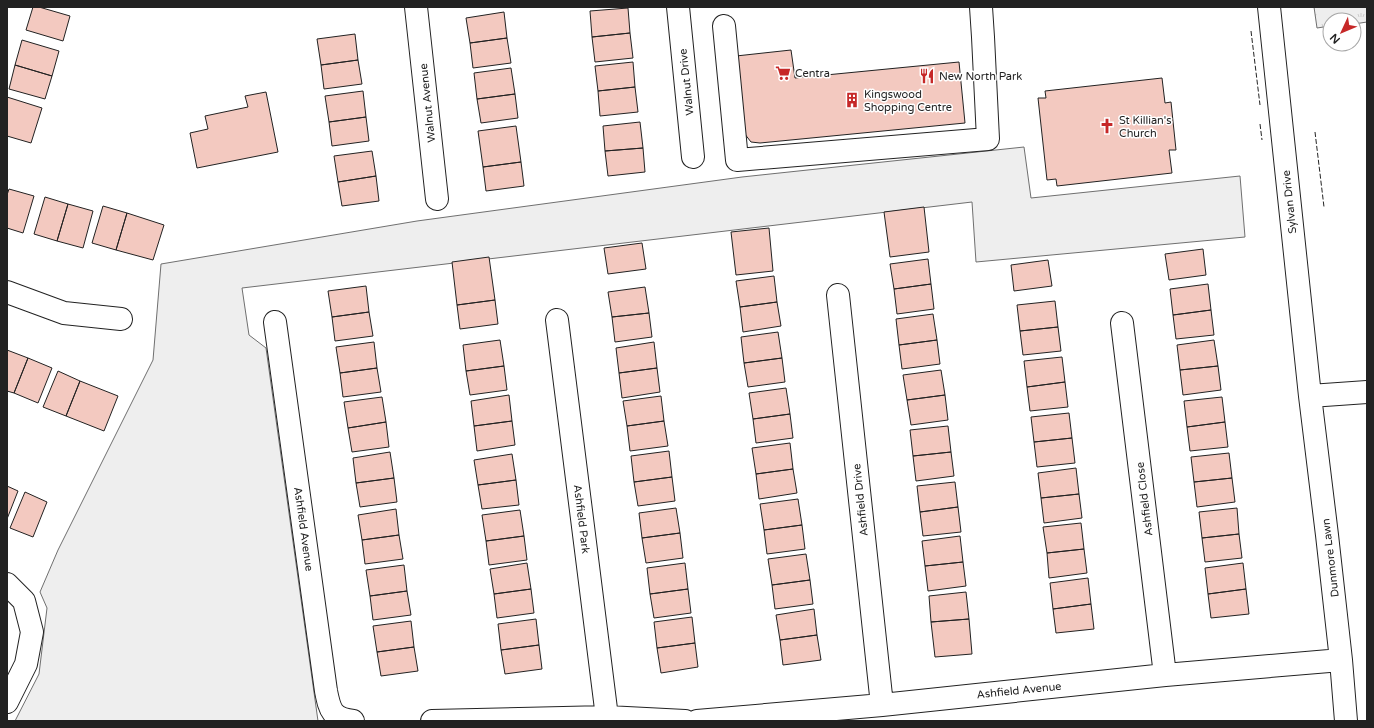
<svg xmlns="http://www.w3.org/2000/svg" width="1374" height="728" viewBox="0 0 1374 728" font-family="'Varela Round',sans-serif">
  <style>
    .grass { fill: #eee; stroke: #6f6f6f }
    .park { fill: url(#park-tufts); stroke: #6f6f6f }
    .building { fill: #f3c9c0; stroke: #222 }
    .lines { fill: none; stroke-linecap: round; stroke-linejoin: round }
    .minor-casing { stroke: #222; stroke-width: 24 }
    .minor { stroke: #fff; stroke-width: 22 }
    .fence { stroke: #222; stroke-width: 1; stroke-dasharray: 5 2; stroke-linecap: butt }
    .labels { text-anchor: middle; stroke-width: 3; stroke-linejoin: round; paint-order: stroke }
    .poi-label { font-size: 11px; fill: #222; stroke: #fff; text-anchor: start }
    .street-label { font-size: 11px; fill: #222; stroke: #fff }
  </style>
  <defs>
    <pattern id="park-tufts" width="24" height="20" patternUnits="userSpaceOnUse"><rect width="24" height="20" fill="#eee"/><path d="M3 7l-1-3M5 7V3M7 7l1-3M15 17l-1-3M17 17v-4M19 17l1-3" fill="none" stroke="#ccc"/></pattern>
  </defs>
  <rect width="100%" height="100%" fill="#fff"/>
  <path class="grass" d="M1024,147L1031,198L1240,176L1245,237L976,262L972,202L242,288L249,335L266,348L318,721H15L39,674L47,608L40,592L58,550L153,360L161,264L417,221L742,177Z"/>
  <path class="park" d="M1314,7H1367V22L1354,24V20H1330V26L1317,28Z"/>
  <path class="building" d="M33,7H39L70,16L63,41L26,30Z
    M628,8L630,33L592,37L590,11Z
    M504,12L507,38L470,43L466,18Z
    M630,33L633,58L595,62L592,37Z
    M355,34L358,60L321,65L317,39Z
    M507,38L511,63L473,68L470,43Z
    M22,40L59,51L52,76L15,65Z
    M791,50L795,78L959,62L965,123L760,143L751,142L744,133L736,56Z
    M358,60L362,84L324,89L321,65Z
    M633,62L635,87L598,91L595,66Z
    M15,65L52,76L45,99L9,89Z
    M511,68L515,94L477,99L474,73Z
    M1162,78L1165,103L1171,102L1176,150H1169L1172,173L1057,186L1056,179L1047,180L1038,98H1046L1045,91Z
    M635,87L638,112L600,116L598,91Z
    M363,91L366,117L329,122L325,96Z
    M266,92L278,152L197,168L190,133L208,129L205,116L248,107L245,96Z
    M515,94L518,118L481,123L477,99Z
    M7,97L42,108L31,143L7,136Z
    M366,117L369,141L332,146L329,122Z
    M640,122L643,148L605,151L603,126Z
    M516,126L521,162L483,167L478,131Z
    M643,148L645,172L608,176L605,151Z
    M372,151L376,176L338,182L334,156Z
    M521,162L524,186L486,191L483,167Z
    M376,176L379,201L342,206L338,182Z
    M9,189L34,196L23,233L7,228V195Z
    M45,197L68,204L57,241L34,234Z
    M68,204L93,211L83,248L57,241Z
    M103,206L127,213L116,250L92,243Z
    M924,207L929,252L890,257L884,212Z
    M127,213L164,225L153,260L116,250Z
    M769,228L773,271L736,275L731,232Z
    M642,243L646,269L608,274L604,248Z
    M1203,249L1206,275L1169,280L1165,254Z
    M489,257L495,300L457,305L452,262Z
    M928,259L931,284L894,289L890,264Z
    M1048,260L1052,286L1014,291L1011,265Z
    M774,276L777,302L740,307L736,281Z
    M931,284L934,309L897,314L894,289Z
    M1208,284L1211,310L1173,315L1170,289Z
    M366,286L369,312L332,317L328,291Z
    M645,287L649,313L612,317L608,292Z
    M495,300L498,324L460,329L457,305Z
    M1055,301L1058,327L1020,331L1017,305Z
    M777,302L781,326L743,332L740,307Z
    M1211,310L1214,335L1176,339L1173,315Z
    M369,312L373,336L335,341L332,317Z
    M649,313L652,337L615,342L612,317Z
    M933,314L937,340L899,345L896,319Z
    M1058,327L1061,351L1023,355L1020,331Z
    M778,332L782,358L744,363L741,337Z
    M500,340L504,366L466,371L463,345Z
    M937,340L940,364L902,369L899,345Z
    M1214,340L1218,366L1180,370L1177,345Z
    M374,342L377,368L340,373L336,347Z
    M654,342L657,368L619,373L616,348Z
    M7,350L28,358L14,393L7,391Z
    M1062,357L1065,382L1027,387L1024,361Z
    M28,358L52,368L38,403L14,393Z
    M782,358L785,382L748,387L744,363Z
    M504,366L507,390L470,395L466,371Z
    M1218,366L1221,390L1183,395L1180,370Z
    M377,368L381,392L343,397L340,373Z
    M657,368L660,392L622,398L619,373Z
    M941,370L945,395L907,400L903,375Z
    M58,371L80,381L66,416L43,407Z
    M80,381L118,396L104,431L66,416Z
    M1065,382L1068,407L1030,411L1027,387Z
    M786,388L790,414L753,419L749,393Z
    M509,395L512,421L474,426L471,401Z
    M945,395L948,420L911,425L907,400Z
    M661,396L664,421L627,426L623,401Z
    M382,397L386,422L348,428L344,402Z
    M1222,397L1225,422L1187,427L1184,401Z
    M1069,413L1072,438L1034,442L1031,417Z
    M790,414L793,438L756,443L753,419Z
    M512,421L515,445L477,451L474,426Z
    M664,421L668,446L630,451L627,426Z
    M386,422L389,447L352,452L348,428Z
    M1225,422L1228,447L1190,451L1187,427Z
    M948,426L951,452L913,456L910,430Z
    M1072,438L1075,463L1037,467L1034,442Z
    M790,443L793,469L756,474L752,448Z
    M669,451L672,477L634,482L631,456Z
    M390,452L394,478L356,483L353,458Z
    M951,452L954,476L916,481L913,456Z
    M1229,453L1232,478L1194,482L1191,457Z
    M512,454L516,480L478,485L474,460Z
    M1076,468L1079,494L1041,498L1038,473Z
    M793,469L797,493L759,499L756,474Z
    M672,477L675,501L638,506L634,482Z
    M394,478L397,502L360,507L356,483Z
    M1232,478L1235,502L1197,507L1194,482Z
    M516,480L519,505L482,509L478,485Z
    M955,482L958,507L920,512L917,486Z
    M7,486L18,491L7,519Z
    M25,492L47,502L33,537L10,528Z
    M1079,494L1082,518L1044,523L1041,498Z
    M798,499L802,525L764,530L760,504Z
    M958,507L961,532L923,536L920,512Z
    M676,508L680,533L642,538L639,513Z
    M1237,508L1239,534L1202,538L1199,512Z
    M396,509L399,535L362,540L358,515Z
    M520,510L524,536L486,541L482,515Z
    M1081,523L1084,549L1047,553L1043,527Z
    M802,525L805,549L767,554L764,530Z
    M680,533L683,558L646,563L642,538Z
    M1239,534L1242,558L1205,562L1202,538Z
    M399,535L403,559L365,564L362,540Z
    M524,536L527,560L489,565L486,541Z
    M960,536L963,562L925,566L922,541Z
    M1084,549L1087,573L1049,578L1047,553Z
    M806,554L810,580L772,585L768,559Z
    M963,562L966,586L928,591L925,566Z
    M527,563L531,589L494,594L490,569Z
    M685,563L688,589L650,594L647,568Z
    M1243,563L1246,589L1208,594L1205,568Z
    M404,565L407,591L370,596L366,570Z
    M1088,578L1091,604L1053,609L1050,583Z
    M810,580L813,604L775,609L772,585Z
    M531,589L534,613L497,618L494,594Z
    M688,589L691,613L654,618L650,594Z
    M1246,589L1249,614L1211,618L1208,594Z
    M407,591L411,615L373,620L370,596Z
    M966,592L969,619L931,622L929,596Z
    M1091,604L1094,629L1056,633L1053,609Z
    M814,609L817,635L780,640L776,615Z
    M692,617L695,643L657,648L654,622Z
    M536,619L539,645L501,650L498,624Z
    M969,619L972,654L935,657L931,622Z
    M411,621L414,647L377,652L373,626Z
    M817,635L821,660L783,665L780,640Z
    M695,643L698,667L661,673L657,648Z
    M539,645L542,669L505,674L501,650Z
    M414,647L418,671L381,676L377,652Z"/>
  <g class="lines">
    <g class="minor-casing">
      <path id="minor" d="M416,7L437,199
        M678,7L693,157
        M1269,7L1310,396L1327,535L1341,660L1346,721
        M724,26L737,160L988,139L983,37L981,7
        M7,292L64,313L121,319
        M838,295L882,705
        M557,320L607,717
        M275,322L326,691C330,711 332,718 353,721
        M1122,323L1165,675
        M1310,396L1367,392
        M7,584L24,601L32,632L26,664L7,702
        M432,721L607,717L685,721
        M697,721L882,705L1165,675L1341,660"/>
    </g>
    <use href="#minor" class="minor"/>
    <path class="fence" d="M1251,31L1260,105
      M1260,124L1262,140
      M1315,132L1324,207"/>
  </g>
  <defs>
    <g id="supermarket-bare" transform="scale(1.2)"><path d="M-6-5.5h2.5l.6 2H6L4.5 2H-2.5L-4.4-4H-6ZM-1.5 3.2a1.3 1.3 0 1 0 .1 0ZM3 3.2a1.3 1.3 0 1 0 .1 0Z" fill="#c62828" stroke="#fff" stroke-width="2.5" paint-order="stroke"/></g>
    <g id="restaurant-bare" transform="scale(1.2)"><path d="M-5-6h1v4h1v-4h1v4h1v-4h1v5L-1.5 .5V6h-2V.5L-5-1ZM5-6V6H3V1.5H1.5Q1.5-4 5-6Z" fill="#c62828" stroke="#fff" stroke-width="2.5" paint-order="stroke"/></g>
    <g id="building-bare" transform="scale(1.2)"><path d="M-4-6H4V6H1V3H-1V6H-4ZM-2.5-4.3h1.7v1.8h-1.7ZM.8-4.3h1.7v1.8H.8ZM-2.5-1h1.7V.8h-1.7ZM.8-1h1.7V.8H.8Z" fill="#c62828" stroke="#fff" stroke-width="2.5" paint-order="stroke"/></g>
    <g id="church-bare" transform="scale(1.2)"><path d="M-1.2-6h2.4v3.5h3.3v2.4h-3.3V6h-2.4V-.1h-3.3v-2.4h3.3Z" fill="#c62828" stroke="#fff" stroke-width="2.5" paint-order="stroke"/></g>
  </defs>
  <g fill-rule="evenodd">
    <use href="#supermarket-bare" x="783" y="73"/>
    <use href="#restaurant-bare" x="927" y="76"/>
    <use href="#building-bare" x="852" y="100"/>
    <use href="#church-bare" x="1107" y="126"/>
  </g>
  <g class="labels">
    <g class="poi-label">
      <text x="795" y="77">Centra</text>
      <text x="939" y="80">New North Park</text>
      <text x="864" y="98">Kingswood<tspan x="864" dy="13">Shopping Centre</tspan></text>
      <text x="1119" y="124">St Killian's<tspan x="1119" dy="13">Church</tspan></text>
    </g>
    <g class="street-label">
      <text transform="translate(686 82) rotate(-96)" y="4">Walnut Drive</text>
      <text transform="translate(427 103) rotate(-96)" y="4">Walnut Avenue</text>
      <text transform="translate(1289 202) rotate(-96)" y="4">Sylvan Drive</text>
      <text transform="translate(1144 499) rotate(-97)" y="4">Ashfield Close</text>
      <text transform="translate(860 500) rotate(-96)" y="4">Ashfield Drive</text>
      <text transform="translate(582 519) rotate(83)" y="4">Ashfield Park</text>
      <text transform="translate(304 529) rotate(82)" y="4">Ashfield Avenue</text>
      <text transform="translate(1330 558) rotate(-97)" y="4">Dunmore Lawn</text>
      <text transform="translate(1019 690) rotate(-6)" y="4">Ashfield Avenue</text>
    </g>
  </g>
  <rect width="1374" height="728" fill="none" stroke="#222222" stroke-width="16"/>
  <g transform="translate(1342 32) rotate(226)"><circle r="19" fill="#ffffff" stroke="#a7a7a7"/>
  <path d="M0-3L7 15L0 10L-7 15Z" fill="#c62828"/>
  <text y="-6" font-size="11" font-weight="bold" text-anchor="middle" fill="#222222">N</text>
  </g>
</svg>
